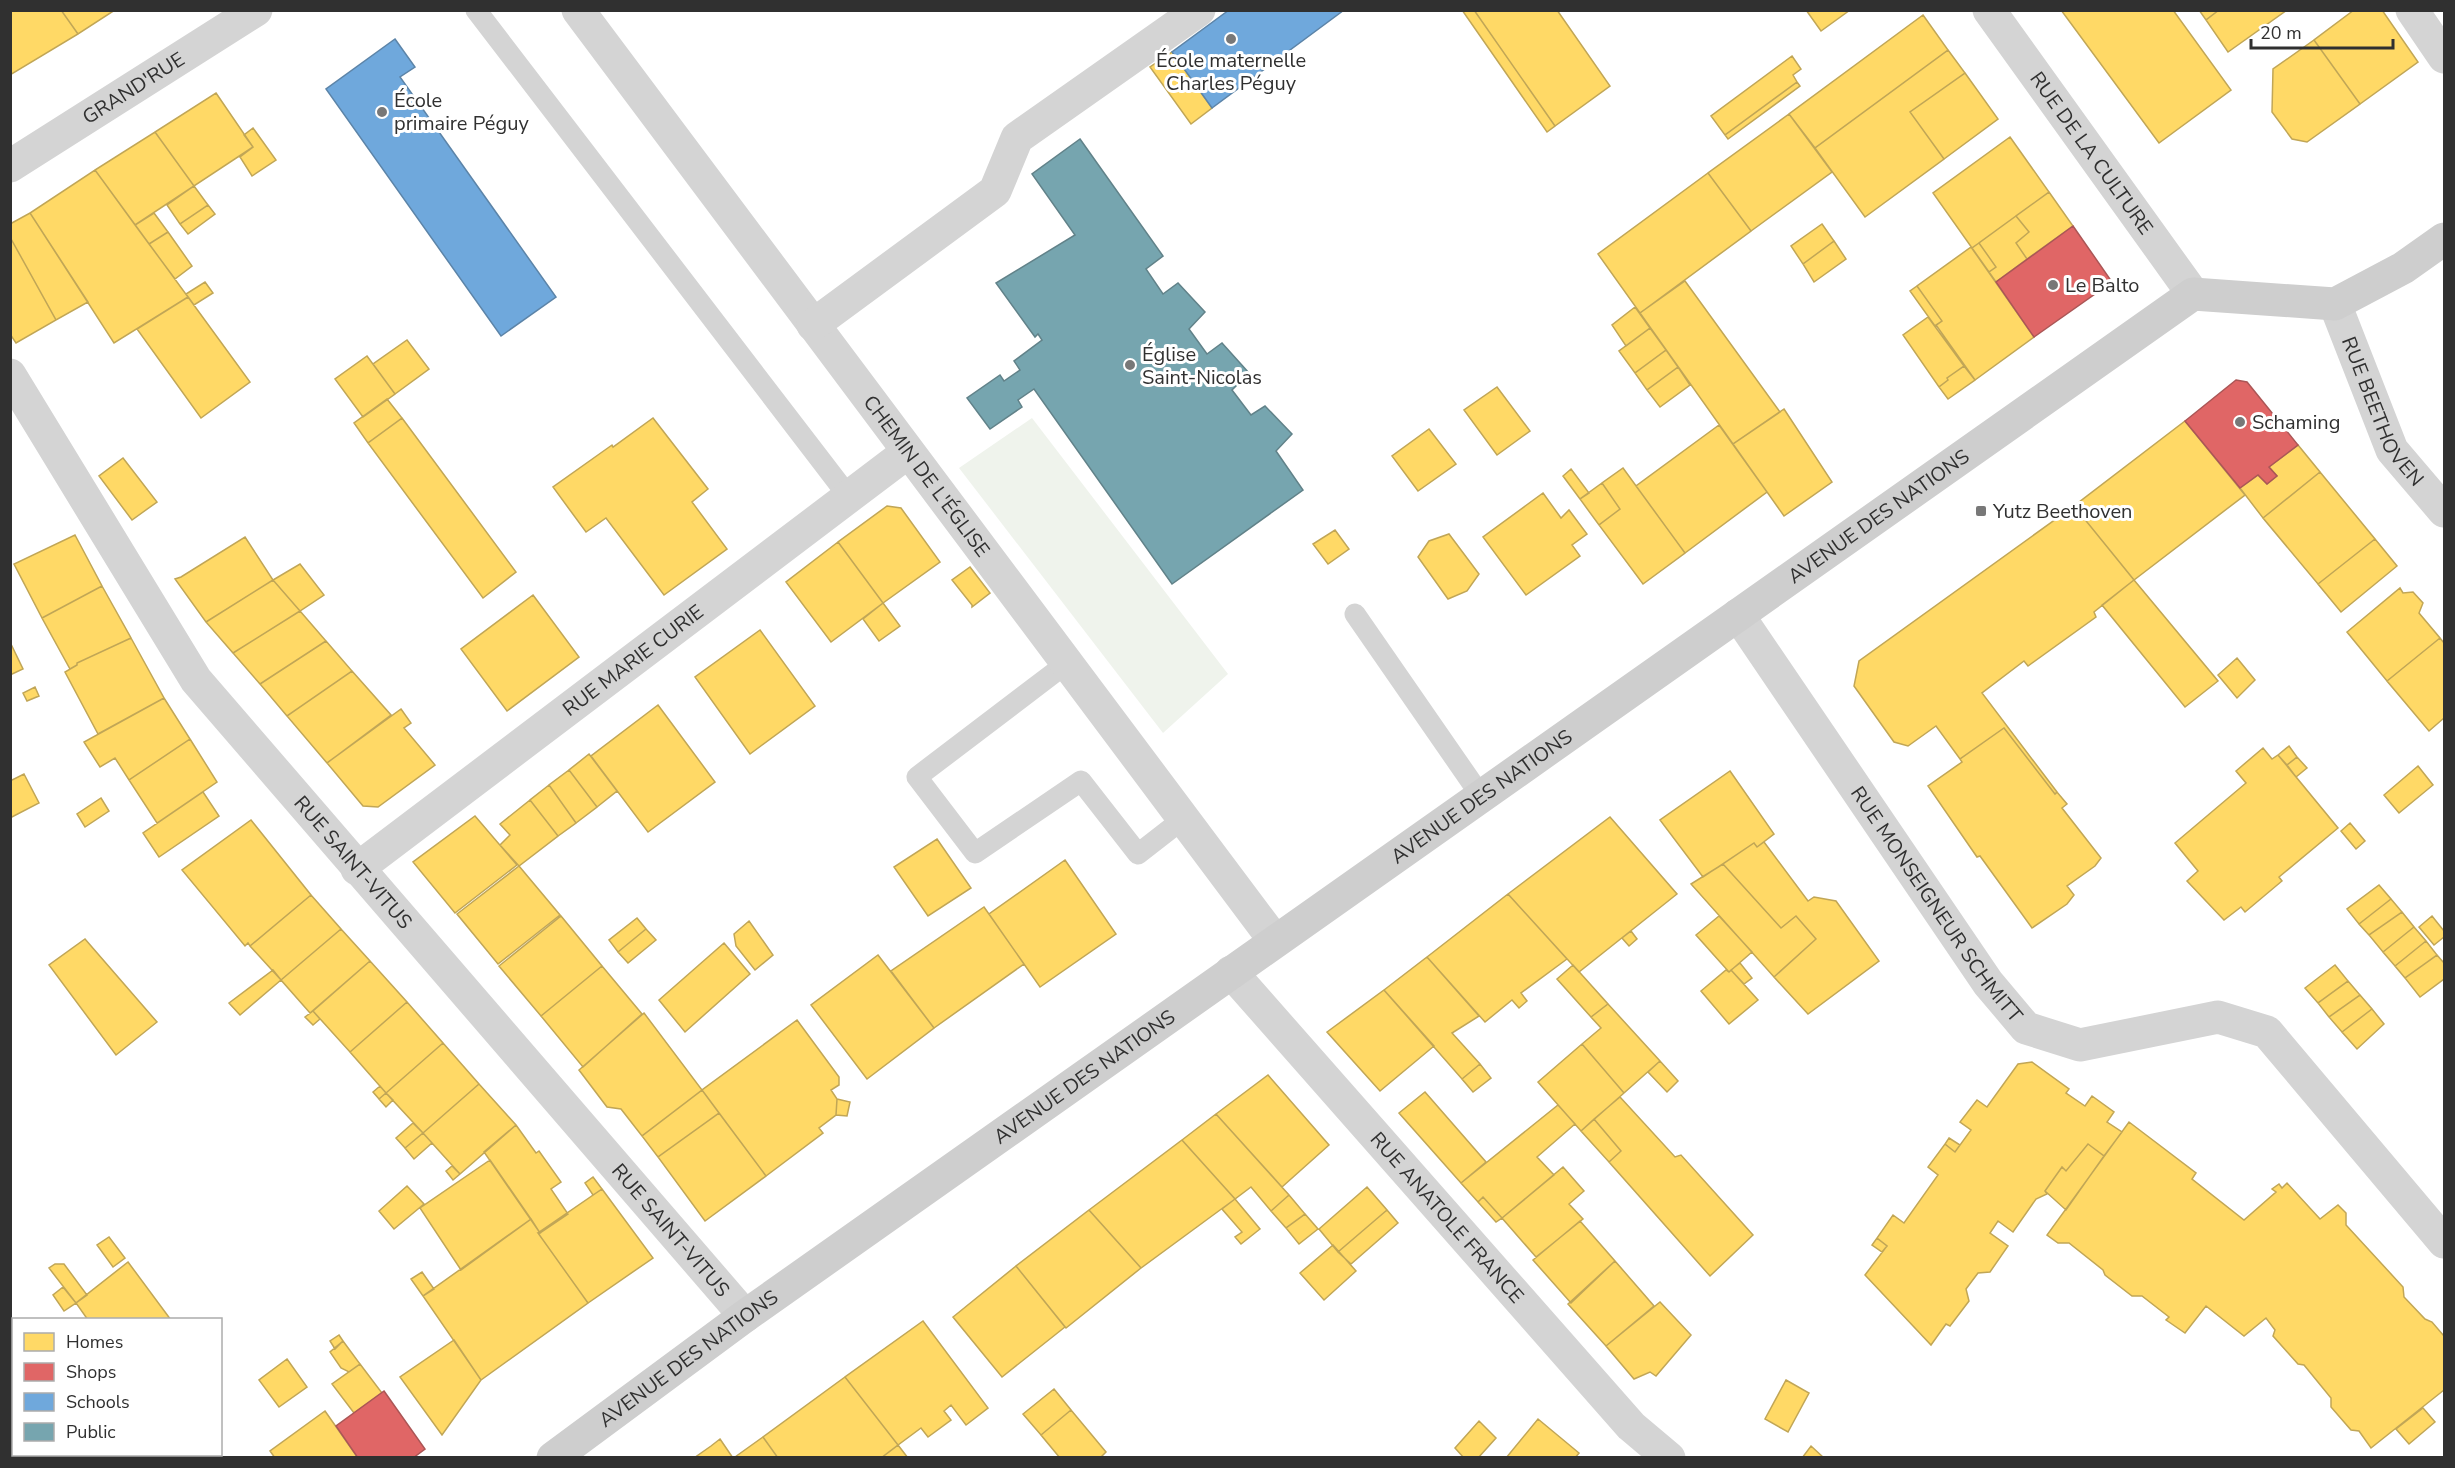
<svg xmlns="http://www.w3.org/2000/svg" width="2455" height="1468" viewBox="0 0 2455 1468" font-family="'Nunito Sans',sans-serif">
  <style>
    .green { fill: #eff3ec }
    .homes { fill: #ffd966; stroke: #c1a656; stroke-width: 1.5 }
    .shops { fill: #e06666; stroke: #ab5656; stroke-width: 1.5 }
    .schools { fill: #6fa8dc; stroke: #5c84a8; stroke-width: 1.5 }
    .public { fill: #76a5af; stroke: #618289; stroke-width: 1.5 }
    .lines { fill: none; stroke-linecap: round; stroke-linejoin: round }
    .lane { stroke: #d4d4d4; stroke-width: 21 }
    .street { stroke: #d4d4d4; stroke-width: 33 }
    .secondary { stroke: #cecece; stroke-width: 33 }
    .poi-dot { fill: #787878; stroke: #fff; stroke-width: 2 }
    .labels { text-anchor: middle; stroke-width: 6; stroke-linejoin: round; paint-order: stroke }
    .poi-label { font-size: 20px; fill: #303030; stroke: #fff; text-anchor: start }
    .street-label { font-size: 20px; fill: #303030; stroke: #fff }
  </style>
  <rect width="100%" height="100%" fill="#fff"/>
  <path class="green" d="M1032,418L1228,674L1163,733L959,468Z"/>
  <path class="homes" d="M10,10H61L78,34L10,75Z
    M61,10H115L78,34Z
    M1462,10H1474L1555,126L1547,132Z
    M1474,10H1557L1610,86L1555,126Z
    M1806,10H1850L1821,31Z
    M2061,10H2173L2231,90L2159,143Z
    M2199,10H2219L2206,20Z
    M2219,10H2287L2228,52L2206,20Z
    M2354,10H2382L2418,62L2360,104L2314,40Z
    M1923,15L1948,50L1815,148L1789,114Z
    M2314,40L2360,104L2307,142L2292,139L2272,112L2273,69Z
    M1948,50L1965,73L1910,112L1944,159L1865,217L1815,148Z
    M1172,52L1212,108L1191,124L1150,67Z
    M1792,56L1801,69L1793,75L1797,82L1725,135L1711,116Z
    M1965,73L1998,119L1944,159L1910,112Z
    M1797,82L1800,86L1728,139L1725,135Z
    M216,93L253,147L194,186L155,132Z
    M1789,114L1832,172L1751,231L1708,173Z
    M253,128L276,160L252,176L240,157L253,147L244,135Z
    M155,132L194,186L135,225L95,170Z
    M2010,137L2049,192L1972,248L1933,193Z
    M95,170L188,297L114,343L30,213Z
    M1708,173L1751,231L1640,313L1598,254Z
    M194,186L208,205L180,224L167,205Z
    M2049,192L2073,226L2027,259L2016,243L2029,232L2016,216Z
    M208,205L215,214L188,234L180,224Z
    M30,213L88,302L56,320L10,237V224Z
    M154,213L168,232L149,244L135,225Z
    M2016,216L2029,232L2016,243L2027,259L1996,282L1989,272L1996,267L1979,243Z
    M1822,224L1834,241L1803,264L1791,246Z
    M168,232L192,266L175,279L149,244Z
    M10,237L56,320L16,343L10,334Z
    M1834,241L1846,259L1814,282L1803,264Z
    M1979,243L1996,267L1989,272L1972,248Z
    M1971,247L2034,337L1975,380L1936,325L1942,321L1917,286Z
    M1685,281L1780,412L1733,444L1640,313Z
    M205,282L213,293L194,305L186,294Z
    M1917,286L1942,321L1935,326L1910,291Z
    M188,297L250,382L201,418L137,329Z
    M1635,307L1650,328L1626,346L1612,325Z
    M1928,317L1964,366L1947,378L1948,380L1939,387L1903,335Z
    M1650,328L1666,350L1635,373L1619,351Z
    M407,340L429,369L395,394L373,364Z
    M1666,350L1678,367L1647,390L1635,373Z
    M367,356L395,394L363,417L335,379Z
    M1964,366L1975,380L1948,399L1939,387L1948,380L1947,378Z
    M1678,367L1690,385L1660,407L1647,390Z
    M1497,387L1530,431L1497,455L1464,410Z
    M387,399L402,418L368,443L354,423Z
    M1784,409L1832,482L1784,516L1733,444Z
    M402,418L516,572L483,598L368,443Z
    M653,418L708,489L692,502L727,549L664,595L606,518L586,532L553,487L612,445L613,447Z
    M2185,421L2245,495L2134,580L2074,506Z
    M1719,425L1767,492L1685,553L1636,486Z
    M1429,429L1456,464L1418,491L1392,456Z
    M2298,445L2320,472L2263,518L2240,488L2258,475L2267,484L2277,476L2269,467Z
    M123,458L157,502L132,520L99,476Z
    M1623,468L1685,553L1643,584L1599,525L1620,509L1602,483Z
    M1571,469L1589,493L1580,499L1563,476Z
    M2320,472L2375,539L2318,584L2263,518Z
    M1602,483L1620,509L1599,525L1580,499Z
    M1543,493L1561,518L1569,510L1587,534L1572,545L1580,556L1526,595L1483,537Z
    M887,506L901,508L940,562L883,603L838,542Z
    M2074,506L2134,580L2094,612L2096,617L2028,666L2024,661L1982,693L2057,792L2055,794L2004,728L1960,759L1936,726L1908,746L1894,742L1854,686L1859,661Z
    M1335,530L1349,549L1328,564L1313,544Z
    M1449,534L1479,574L1467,591L1448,599L1418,557L1429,541Z
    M75,535L102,586L42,618L14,564Z
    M245,537L273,580L206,622L175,579L181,577Z
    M2375,539L2397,566L2341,612L2318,584Z
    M838,542L883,603L831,642L786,582Z
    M300,564L324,595L300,611L273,580Z
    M970,567L990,593L972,607V605L952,580Z
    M273,580L300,611L233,653L206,622Z
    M2134,580L2218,681L2185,707L2102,605Z
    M102,586L131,638L77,663V665L70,669L42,618Z
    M2400,588L2403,593L2413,592L2423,603L2419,613L2440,638L2387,681L2347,632Z
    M533,595L579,657L507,711L461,649Z
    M883,603L900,626L879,641L863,619Z
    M300,611L326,641L260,684L233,653Z
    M760,630L815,706L750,754L695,677Z
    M131,638L164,698L98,734L65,672L77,665V663Z
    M2440,638L2444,643V718L2429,731L2387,681Z
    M326,641L352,671L287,716L260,684Z
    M10,642L23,669L10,675Z
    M2237,658L2255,680L2237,698L2218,675Z
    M352,671L391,715L327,763L287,716Z
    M35,687L39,696L27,701L23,693Z
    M164,698L190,739L129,780L115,758L100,767L84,742Z
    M658,705L715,782L648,832L591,756Z
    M401,709L411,723L404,728L435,765L378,807L363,806L327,763Z
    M2004,728L2055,794L2057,792L2067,804L2062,808L2101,858L2095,866L2067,886L2074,895L2067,904L2032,928L1980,856L1977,857L1928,786L1962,762L1960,759Z
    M190,739L217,782L157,823L129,780Z
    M2289,746L2297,757L2287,765L2278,755Z
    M2263,748L2272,759L2278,755L2338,828L2279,877L2282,881L2245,912L2241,907L2224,920L2187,881L2198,871L2175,843L2246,783L2236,771Z
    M589,754L617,791L597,807L569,770Z
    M2297,757L2307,768L2296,777L2287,765Z
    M2418,766L2433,785L2399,813L2384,795Z
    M569,770L597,807L576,823L549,785Z
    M1730,771L1774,834L1757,847L1754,843L1703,877L1660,820Z
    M24,774L39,803L10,818V781Z
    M549,785L576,823L558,836L530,800Z
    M203,792L219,816L159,857L143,833Z
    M101,798L109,811L85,827L77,814Z
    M530,800L558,836L519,866L500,845L510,835L500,824Z
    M475,816L517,865L455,913L413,862Z
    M1610,817L1677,894L1579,972L1508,894Z
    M251,820L311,895L250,946L248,943L245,946L182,870Z
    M2350,823L2365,841L2356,849L2341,831Z
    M937,839L971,888L928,916L894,867Z
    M1764,842L1808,901L1814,897L1836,901L1879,961L1808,1014L1774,977L1816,939L1796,916L1781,928L1723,864L1754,843L1757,847Z
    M1065,860L1116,934L1040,987L989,914Z
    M1723,864L1781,928L1796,916L1816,939L1774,977L1691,884Z
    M519,866L560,915L498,964L457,914Z
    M2379,885L2391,899L2359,924L2347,909Z
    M1508,894L1567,959L1521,993L1527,1001L1519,1008L1512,1000L1485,1022L1427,957Z
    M311,895L341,929L281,980L250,946Z
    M2391,899L2402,912L2369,935L2359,924Z
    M984,907L1024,964L934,1028L891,971Z
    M2402,912L2414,927L2383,952L2369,935Z
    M561,916L602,966L541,1016L499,966Z
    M1719,916L1752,952L1729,972L1696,935Z
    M2432,916L2444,931V937L2434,945L2419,927Z
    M637,918L646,929L618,952L609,940Z
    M749,921L773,955L755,970L736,946L734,934Z
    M2414,927L2426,941L2395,966L2383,952Z
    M341,929L370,961L310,1013L281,980Z
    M646,929L656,940L628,963L618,952Z
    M1631,931L1637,939L1629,946L1622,938Z
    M85,939L157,1022L116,1055L49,965Z
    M2426,941L2437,955L2405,978L2395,966Z
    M724,943L750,974L685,1032L659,1000Z
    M878,955L934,1028L867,1079L811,1005Z
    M2437,955L2444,963V979L2420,997L2405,978Z
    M1427,957L1479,1016L1452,1033L1480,1064L1462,1079L1384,990Z
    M370,961L407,1002L350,1052L313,1011Z
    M1740,963L1752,978L1744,984L1731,970Z
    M1573,965L1608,1004L1591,1017L1557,979Z
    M2335,965L2348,981L2318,1003L2305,988Z
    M602,966L642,1014L583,1067L541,1016Z
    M273,970L281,980L240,1015L229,1003Z
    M1726,970L1729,972L1731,970L1758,1000L1729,1024L1701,991Z
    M2348,981L2360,995L2329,1017L2318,1003Z
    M1384,990L1434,1046L1380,1091L1327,1032Z
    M2360,995L2372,1009L2342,1032L2329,1017Z
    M407,1002L443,1043L386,1093L350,1052Z
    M1608,1004L1660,1061L1624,1093L1582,1044L1601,1028L1591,1017Z
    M2372,1009L2384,1024L2357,1049L2342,1032Z
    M313,1011L320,1019L313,1025L305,1017Z
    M644,1013L702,1090L642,1136L621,1109L607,1107L579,1070Z
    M797,1020L839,1077V1085L831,1090L837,1099L836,1115L819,1128L823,1133L766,1176L702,1090Z
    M443,1043L479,1084L423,1133L386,1093Z
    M1582,1044L1624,1093L1581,1131L1538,1082Z
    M1660,1061L1678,1081L1667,1092L1648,1072Z
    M2032,1062L2069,1089L2066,1093L2085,1106L2092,1096L2114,1112L2107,1122L2122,1132L2104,1156L2088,1144L2066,1171L2062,1167L2045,1191L2047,1194L2036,1199L2013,1232L1998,1221L1990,1233L2008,1246L1990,1272L1978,1273L1966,1289L1969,1301L1950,1326L1946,1324L1931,1345L1865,1275L1887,1246L1877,1238L1893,1215L1904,1223L1938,1175L1928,1167L1945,1144L1955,1152L1971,1130L1960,1122L1977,1100L1987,1107L2018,1064Z
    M1480,1064L1491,1078L1473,1092L1462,1079Z
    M1268,1075L1329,1145L1282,1187L1216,1114Z
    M479,1084L516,1125L460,1174L423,1133Z
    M380,1086L386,1093L379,1099L373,1092Z
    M702,1090L719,1113L658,1157L642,1136Z
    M1425,1092L1486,1162L1461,1183L1399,1113Z
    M386,1093L393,1100L386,1107L379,1099Z
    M1620,1097L1675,1157L1681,1155L1753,1235L1710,1276L1609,1162L1621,1151L1594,1119Z
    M837,1099L850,1102L847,1116L836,1115Z
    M1558,1105L1575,1124L1537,1157L1554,1175L1502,1218L1483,1197L1478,1202L1461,1183Z
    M719,1113L766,1176L705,1221L658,1157Z
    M1216,1114L1289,1195L1271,1211L1251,1187L1235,1199L1182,1140Z
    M1594,1119L1621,1151L1609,1162L1581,1131Z
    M2129,1122L2196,1173L2192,1179L2244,1220L2276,1192L2272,1189L2279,1184L2282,1188L2287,1183L2320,1219L2338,1205L2346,1213V1225L2403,1287L2404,1297L2425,1319L2432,1322L2444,1336V1390L2371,1448L2359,1431L2351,1430L2331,1407V1398L2304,1365L2298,1364L2273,1336L2275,1330L2266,1318L2244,1336L2206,1306L2185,1333L2166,1320L2169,1317L2142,1296H2132L2105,1275L2103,1270L2069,1243H2058L2047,1235Z
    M413,1123L423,1133L405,1148L396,1138Z
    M516,1125L536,1153L539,1151L561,1182L551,1189L568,1214L540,1233L484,1152Z
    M423,1133L432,1143L414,1159L405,1148Z
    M1949,1138L1960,1145L1955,1152L1945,1144Z
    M1182,1140L1235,1199L1141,1268L1089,1210Z
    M2088,1144L2104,1156L2066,1210L2045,1191L2062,1167L2066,1171Z
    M490,1160L531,1219L461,1270L420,1208Z
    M452,1166L460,1174L453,1180L446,1171Z
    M1563,1167L1584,1191L1569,1204L1583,1219L1536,1257L1502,1218Z
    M593,1177L602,1189L593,1195L585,1183Z
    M407,1186L424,1204L394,1229L379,1211Z
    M1367,1187L1387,1210L1338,1252L1319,1229Z
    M602,1189L653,1258L588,1303L538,1233Z
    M1289,1195L1305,1214L1286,1228L1271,1211Z
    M1483,1197L1502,1218L1496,1222L1478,1202Z
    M1235,1199L1260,1229L1241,1244L1235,1237L1242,1232L1222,1209Z
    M1089,1210L1141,1268L1066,1328L1016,1266Z
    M1387,1210L1398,1223L1351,1264L1338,1252Z
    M1305,1214L1318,1229L1299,1244L1286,1228Z
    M531,1219L540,1233H538L588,1303L481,1380L423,1296Z
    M1580,1221L1615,1261L1571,1303L1533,1260Z
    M109,1237L125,1258L113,1267L97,1245Z
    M1877,1238L1887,1246L1882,1252L1872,1245Z
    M1333,1245L1356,1271L1324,1300L1300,1273Z
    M1615,1261L1654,1306L1606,1346L1568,1304Z
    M128,1262L171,1320H88L76,1303Z
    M55,1264H64L87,1295L76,1303L49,1268Z
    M1016,1266L1065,1327L1002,1377L953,1317Z
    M422,1272L434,1289L423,1296L411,1279Z
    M63,1287L76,1303L64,1311L53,1295Z
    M1660,1302L1691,1335L1656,1376L1650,1372L1634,1379L1606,1346Z
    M923,1321L988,1408L966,1425L951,1405L944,1411L951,1420L928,1437L921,1428L898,1445L845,1377Z
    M339,1335L343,1341L335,1349L330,1341Z
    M454,1340L481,1380L442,1435L400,1377Z
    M343,1341L360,1364L349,1372L341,1368L330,1352Z
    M287,1359L307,1387L279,1407L259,1380Z
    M360,1364L382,1393L354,1413L332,1384Z
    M845,1377L898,1445L881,1458H778L763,1437Z
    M1786,1380L1809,1393L1788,1432L1765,1419Z
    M1054,1389L1071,1410L1041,1435L1023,1414Z
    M2423,1408L2435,1422L2409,1444L2396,1429Z
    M1071,1410L1106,1452L1100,1458H1060L1041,1435Z
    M325,1411L358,1458H275L270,1451Z
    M1538,1419L1579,1453L1575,1458H1506Z
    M1479,1421L1496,1438L1478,1458H1464L1455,1448Z
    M763,1437L778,1458H734L735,1457Z
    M720,1439L733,1458H694L711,1446Z
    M898,1445L908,1458H881Z
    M1811,1446L1824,1458H1802Z"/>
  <path class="shops" d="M2073,226L2112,282L2034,337L1996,282Z
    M2236,380L2247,382L2298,445L2269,467L2277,476L2267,484L2258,475L2240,488L2185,421Z
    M384,1391L425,1449L413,1458H358L336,1426Z"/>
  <path class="schools" d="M1229,10H1344L1212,108L1172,52Z
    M395,39L415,67L400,77L556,297L501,336L326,89Z"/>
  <path class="public" d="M1080,139L1163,256L1146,269L1163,294L1178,283L1205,312L1189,329L1207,354L1222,343L1249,373L1232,390L1251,415L1265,406L1292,434L1276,451L1303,490L1172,584L1034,389L1018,400L1022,407L990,429L967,398L1000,375L1004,381L1020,370L1014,361L1042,340L1038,334L1035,337L996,283L1075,235L1032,174Z"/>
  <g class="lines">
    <path class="lane" d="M476,10L849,497
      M1355,614L1481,796
      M1067,663L917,777L975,853L1081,781L1138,854L1183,819"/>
    <g class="street">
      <path id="s1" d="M578,10L1275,941"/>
      <path id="s2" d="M1989,10L2193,294"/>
      <path d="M2412,10L2444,57"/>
      <path id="s3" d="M10,166L256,10"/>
      <path id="s4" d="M2335,304L2392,450L2444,511"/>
      <path d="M813,325L995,191L1017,138L1199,10"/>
      <path id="s5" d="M10,375L196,680L745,1316"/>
      <path id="s6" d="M1738,615L1988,983L2026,1028L2080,1045L2218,1017L2267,1032L2444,1242"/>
      <path id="s7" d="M357,869L908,452"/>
      <path id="s8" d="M1231,972L1631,1426L1669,1458"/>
    </g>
    <path class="secondary" id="s9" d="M553,1458L745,1316L2193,294L2335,304L2403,268L2444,239"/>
  </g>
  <g class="poi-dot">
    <circle cx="1231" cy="39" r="6"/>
    <circle cx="382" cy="112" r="6"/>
    <circle cx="2053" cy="285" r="6"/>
    <circle cx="1130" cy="365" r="6"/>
    <circle cx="2240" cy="422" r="6"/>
    <rect x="1975" y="505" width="12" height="12" rx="3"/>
  </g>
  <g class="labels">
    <g class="poi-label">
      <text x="1231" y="67" text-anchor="middle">École maternelle<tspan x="1231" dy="23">Charles Péguy</tspan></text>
      <text x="394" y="107">École<tspan x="394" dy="23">primaire Péguy</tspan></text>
      <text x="2065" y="292">Le Balto</text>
      <text x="1142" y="361">Église<tspan x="1142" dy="23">Saint-Nicolas</tspan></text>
      <text x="2252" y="429">Schaming</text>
      <text x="1993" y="518">Yutz Beethoven</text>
    </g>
    <g class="street-label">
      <text dy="7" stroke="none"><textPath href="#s3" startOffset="146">GRAND'RUE</textPath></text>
      <text dy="7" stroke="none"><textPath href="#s2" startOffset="176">RUE DE LA CULTURE</textPath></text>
      <text dy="7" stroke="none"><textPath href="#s4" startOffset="118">RUE BEETHOVEN</textPath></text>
      <text dy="7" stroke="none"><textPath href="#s1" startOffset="582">CHEMIN DE L'ÉGLISE</textPath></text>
      <text dy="7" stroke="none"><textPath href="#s9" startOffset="1626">AVENUE DES NATIONS</textPath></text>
      <text dy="7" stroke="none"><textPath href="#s7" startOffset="346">RUE MARIE CURIE</textPath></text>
      <text dy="7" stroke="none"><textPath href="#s9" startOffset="1140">AVENUE DES NATIONS</textPath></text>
      <text dy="7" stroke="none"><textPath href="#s5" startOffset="598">RUE SAINT-VITUS</textPath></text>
      <text dy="7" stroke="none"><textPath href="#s6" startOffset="351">RUE MONSEIGNEUR SCHMITT</textPath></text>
      <text dy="7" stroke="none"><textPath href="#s9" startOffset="654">AVENUE DES NATIONS</textPath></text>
      <text dy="7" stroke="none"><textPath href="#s8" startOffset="327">RUE ANATOLE FRANCE</textPath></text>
      <text dy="7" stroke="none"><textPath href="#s5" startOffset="1084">RUE SAINT-VITUS</textPath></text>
      <text dy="7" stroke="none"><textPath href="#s9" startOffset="168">AVENUE DES NATIONS</textPath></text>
    </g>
  </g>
  <rect width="2455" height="1468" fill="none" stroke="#303030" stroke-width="24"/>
  <rect x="12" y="1318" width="210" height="138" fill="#ffffff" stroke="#acacac" stroke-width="1.5"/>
  <rect x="24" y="1333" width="30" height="18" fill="#ffd966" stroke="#acacac" stroke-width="1.5"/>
  <text x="66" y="1348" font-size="18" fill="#303030">Homes</text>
  <rect x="24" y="1363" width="30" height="18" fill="#e06666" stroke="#acacac" stroke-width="1.5"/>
  <text x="66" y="1378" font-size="18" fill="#303030">Shops</text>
  <rect x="24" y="1393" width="30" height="18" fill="#6fa8dc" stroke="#acacac" stroke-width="1.5"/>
  <text x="66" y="1408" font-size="18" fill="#303030">Schools</text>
  <rect x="24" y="1423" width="30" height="18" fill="#76a5af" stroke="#acacac" stroke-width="1.5"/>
  <text x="66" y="1438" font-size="18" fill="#303030">Public</text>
  <path d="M2251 39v9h142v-9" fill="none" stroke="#303030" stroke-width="3"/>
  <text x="2260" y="39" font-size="18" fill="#303030" stroke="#ffffff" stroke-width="4.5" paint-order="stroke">20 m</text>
</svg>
